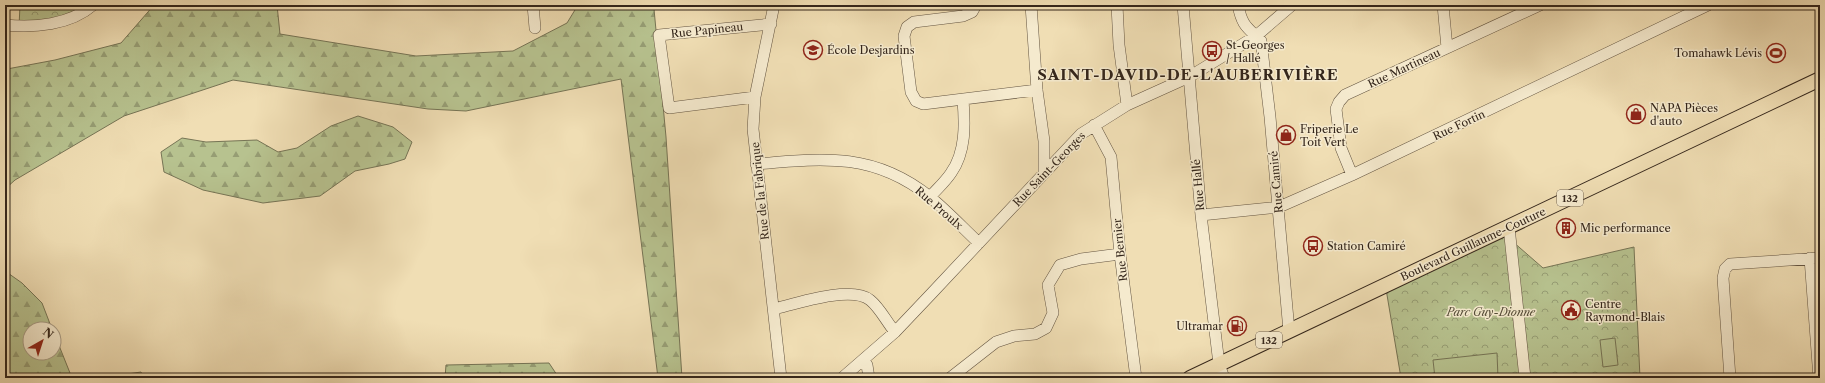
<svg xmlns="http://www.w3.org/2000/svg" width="1825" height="383" viewBox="0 0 1825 383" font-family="'Libre Caslon Text',serif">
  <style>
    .forest { fill: url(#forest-firs); stroke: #767455 }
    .park { fill: url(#park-crowns); stroke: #767455 }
    .pitch { fill: #b7c28f; stroke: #767455 }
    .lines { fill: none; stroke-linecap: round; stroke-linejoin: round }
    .minor-casing { stroke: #635441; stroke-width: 12 }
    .major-casing { stroke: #34261b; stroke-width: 16 }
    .minor { stroke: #f5eace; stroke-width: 11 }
    .major { stroke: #f0deb4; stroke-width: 14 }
    .labels { text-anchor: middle; stroke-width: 3; stroke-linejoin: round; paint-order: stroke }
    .shield { fill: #f5eace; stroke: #6e6151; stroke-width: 1 }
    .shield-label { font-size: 10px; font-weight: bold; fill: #34261b }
    .street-label { font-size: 11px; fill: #34261b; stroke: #f5eace }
    .poi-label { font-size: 11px; fill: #34261b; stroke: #f5eace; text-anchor: start }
    .park-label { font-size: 11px; font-style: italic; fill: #554d38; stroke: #f5eace }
    .district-label { font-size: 15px; font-weight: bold; letter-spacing: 1px; fill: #34261b; stroke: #f5eace }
  </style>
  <defs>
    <pattern id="forest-firs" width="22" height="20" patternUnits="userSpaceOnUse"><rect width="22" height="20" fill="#b7c28f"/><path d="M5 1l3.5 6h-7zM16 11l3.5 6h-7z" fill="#969d74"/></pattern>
    <pattern id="park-crowns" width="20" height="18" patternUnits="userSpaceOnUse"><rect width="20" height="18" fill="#b7c28f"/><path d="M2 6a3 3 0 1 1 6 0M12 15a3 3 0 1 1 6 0" fill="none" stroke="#969d74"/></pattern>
  </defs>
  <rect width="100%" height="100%" fill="#f0deb4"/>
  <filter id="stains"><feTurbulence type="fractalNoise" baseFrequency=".005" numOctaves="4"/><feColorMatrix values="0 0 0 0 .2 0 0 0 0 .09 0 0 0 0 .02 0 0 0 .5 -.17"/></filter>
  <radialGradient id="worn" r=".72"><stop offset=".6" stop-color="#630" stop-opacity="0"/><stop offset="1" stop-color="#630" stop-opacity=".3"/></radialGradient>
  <path class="forest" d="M154,5H277L280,34L416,56L513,51L567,23L578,5H649V9H654L666,137L682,378H658L621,79L466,111L428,109L233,80L124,116L15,180L5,189V68L7,69L55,60L121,43Z
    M358,116L393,127L412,142L405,159L389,164L355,171L320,196L263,203L203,190L164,172L161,152L182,138L206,142L257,140L278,152L297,148L331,126Z
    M5,271L22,283L42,303L52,329H30V353H54V333L72,378H5Z
    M549,363L559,378H445L446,365Z
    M141,372L144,378H101Z"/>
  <path class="park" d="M20,5H93L87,11L19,27Z
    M1504,234L1543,268L1634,247L1640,378H1401L1386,289Z"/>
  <path class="pitch" d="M1615,338L1618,365L1603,367L1600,340Z
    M1497,353L1498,378H1435L1433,360Z"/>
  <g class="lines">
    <g class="minor-casing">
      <path id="minor" d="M533,5L535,28
        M774,5L755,97L753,129L781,378
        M976,5L972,12L963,16L914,22L907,27L904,36L911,92L916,101L923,104L1037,90
        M1031,5L1037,90L1044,141V173
        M1117,5L1119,45L1127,105
        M1183,5L1201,215L1219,364L1224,378
        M1238,5C1242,26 1247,27 1261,41L1270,117L1289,331
        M1443,5L1447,48
        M5,25C34,28 70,25 93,5
        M755,97L669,108L659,35L771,24
        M1094,125L1111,157L1120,254L1136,378
        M756,164C823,158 874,152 930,197C947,211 963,228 979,243
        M1352,175L1341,148L1336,109L1339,102L1345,95L1540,5
        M930,197C937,189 945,182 951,173C966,152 965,124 963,100
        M1201,215L1279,207L1352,175L1708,5
        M1509,227L1525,378
        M1810,258L1819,378
        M774,309C795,304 851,285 870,300C880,308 886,321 895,332
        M864,360L867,365L869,378
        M842,378L895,332L932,293L1081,134L1127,105L1189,77L1256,36L1292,5
        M950,378L996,342L1014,336L1035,334L1046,328L1053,313L1048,285L1060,265L1081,259L1120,254
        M1730,378L1723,278L1725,269L1730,264L1820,258"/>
    </g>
    <g class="major-casing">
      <path id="major" d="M1190,378L1820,79"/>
    </g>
    <use href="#minor" class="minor"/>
    <use href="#major" class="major"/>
  </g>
  <defs>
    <g id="school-ring" transform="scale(1)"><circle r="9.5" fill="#f5eace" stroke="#8f2418" stroke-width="1.5"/><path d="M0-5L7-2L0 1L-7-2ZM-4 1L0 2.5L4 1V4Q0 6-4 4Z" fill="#8f2418"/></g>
    <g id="bus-ring" transform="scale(1)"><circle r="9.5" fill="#f5eace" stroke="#8f2418" stroke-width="1.5"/><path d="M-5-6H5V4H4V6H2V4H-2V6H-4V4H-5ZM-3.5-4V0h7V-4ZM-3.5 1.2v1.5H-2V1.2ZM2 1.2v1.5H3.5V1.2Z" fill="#8f2418"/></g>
    <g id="stadium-ring" transform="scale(1)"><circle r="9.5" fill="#f5eace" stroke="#8f2418" stroke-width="1.5"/><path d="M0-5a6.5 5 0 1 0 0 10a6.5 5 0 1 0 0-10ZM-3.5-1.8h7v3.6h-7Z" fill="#8f2418"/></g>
    <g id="shop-ring" transform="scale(1)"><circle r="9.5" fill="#f5eace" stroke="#8f2418" stroke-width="1.5"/><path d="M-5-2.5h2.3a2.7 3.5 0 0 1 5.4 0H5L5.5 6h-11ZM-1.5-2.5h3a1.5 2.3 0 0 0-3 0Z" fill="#8f2418"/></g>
    <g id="building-ring" transform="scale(1)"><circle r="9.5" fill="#f5eace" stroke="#8f2418" stroke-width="1.5"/><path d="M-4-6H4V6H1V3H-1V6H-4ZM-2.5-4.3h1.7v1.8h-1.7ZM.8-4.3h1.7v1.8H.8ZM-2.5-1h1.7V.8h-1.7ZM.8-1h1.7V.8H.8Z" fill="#8f2418"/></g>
    <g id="civic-ring" transform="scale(1)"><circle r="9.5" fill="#f5eace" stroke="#8f2418" stroke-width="1.5"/><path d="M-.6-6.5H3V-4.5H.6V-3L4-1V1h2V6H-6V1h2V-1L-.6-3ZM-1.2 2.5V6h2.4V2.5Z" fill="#8f2418"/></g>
    <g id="fuel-ring" transform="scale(1)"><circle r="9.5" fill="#f5eace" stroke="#8f2418" stroke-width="1.5"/><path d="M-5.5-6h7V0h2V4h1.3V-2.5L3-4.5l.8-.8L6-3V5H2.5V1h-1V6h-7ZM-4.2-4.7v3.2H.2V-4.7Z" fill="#8f2418"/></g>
  </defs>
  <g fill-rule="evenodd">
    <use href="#school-ring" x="813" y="50"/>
    <use href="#bus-ring" x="1212" y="51"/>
    <use href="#stadium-ring" x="1776" y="53"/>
    <use href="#shop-ring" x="1636" y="114"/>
    <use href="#shop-ring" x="1286" y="135"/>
    <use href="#building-ring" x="1566" y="228"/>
    <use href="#bus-ring" x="1313" y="246"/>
    <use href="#civic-ring" x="1571" y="310"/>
    <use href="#fuel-ring" x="1237" y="326"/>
  </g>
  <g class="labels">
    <g class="shield">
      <rect x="1557" y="190" width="26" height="16" rx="3"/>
      <rect x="1256" y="332" width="26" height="16" rx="3"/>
    </g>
    <g class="shield-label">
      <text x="1570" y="202">132</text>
      <text x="1269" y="344">132</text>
    </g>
    <g class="street-label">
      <text transform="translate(707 30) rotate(-6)" y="4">Rue Papineau</text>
      <text transform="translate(1404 68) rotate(-25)" y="4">Rue Martineau</text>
      <text transform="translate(1459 125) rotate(-25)" y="4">Rue Fortin</text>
      <text transform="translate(1049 169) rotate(-46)" y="4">Rue Saint-Georges</text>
      <text transform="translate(1276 182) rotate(-95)" y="4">Rue Camiré</text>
      <text transform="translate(1198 185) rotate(-95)" y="4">Rue Hallé</text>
      <text transform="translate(760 191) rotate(-96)" y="4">Rue de la Fabrique</text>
      <text transform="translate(939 208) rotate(41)" y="4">Rue Proulx</text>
      <text transform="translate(1473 244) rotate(-25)" y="4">Boulevard Guillaume-Couture</text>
      <text transform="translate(1120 250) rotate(-96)" y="4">Rue Bernier</text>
    </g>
    <g class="poi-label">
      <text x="1226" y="49">St-Georges<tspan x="1226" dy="13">/ Hallé</tspan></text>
      <text x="827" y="54">École Desjardins</text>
      <text x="1762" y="57" text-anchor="end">Tomahawk Lévis</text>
      <text x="1650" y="112">NAPA Pièces<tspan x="1650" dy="13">d'auto</tspan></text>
      <text x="1300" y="133">Friperie Le<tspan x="1300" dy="13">Toit Vert</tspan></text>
      <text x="1580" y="232">Mic performance</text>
      <text x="1327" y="250">Station Camiré</text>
      <text x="1585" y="308">Centre<tspan x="1585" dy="13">Raymond-Blais</tspan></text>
      <text x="1223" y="330" text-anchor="end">Ultramar</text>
    </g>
    <g class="park-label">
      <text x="1491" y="316">Parc Guy-Dionne</text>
    </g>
    <g class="district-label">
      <text x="1188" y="80">SAINT-DAVID-DE-L'AUBERIVIÈRE</text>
    </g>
  </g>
  <rect width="1825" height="383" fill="none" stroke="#f0deb4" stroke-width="20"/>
  <rect x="6" y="6" width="1813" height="371" fill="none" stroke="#34261b" stroke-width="2"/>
  <rect x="10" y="10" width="1805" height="363" fill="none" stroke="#34261b"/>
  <g transform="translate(42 341) rotate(39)"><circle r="19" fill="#f5eace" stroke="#a89c86"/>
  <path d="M0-3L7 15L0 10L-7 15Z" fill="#8f2418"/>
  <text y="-6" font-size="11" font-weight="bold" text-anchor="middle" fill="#34261b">N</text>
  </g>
  <rect width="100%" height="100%" filter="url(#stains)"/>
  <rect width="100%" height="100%" fill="url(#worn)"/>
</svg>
